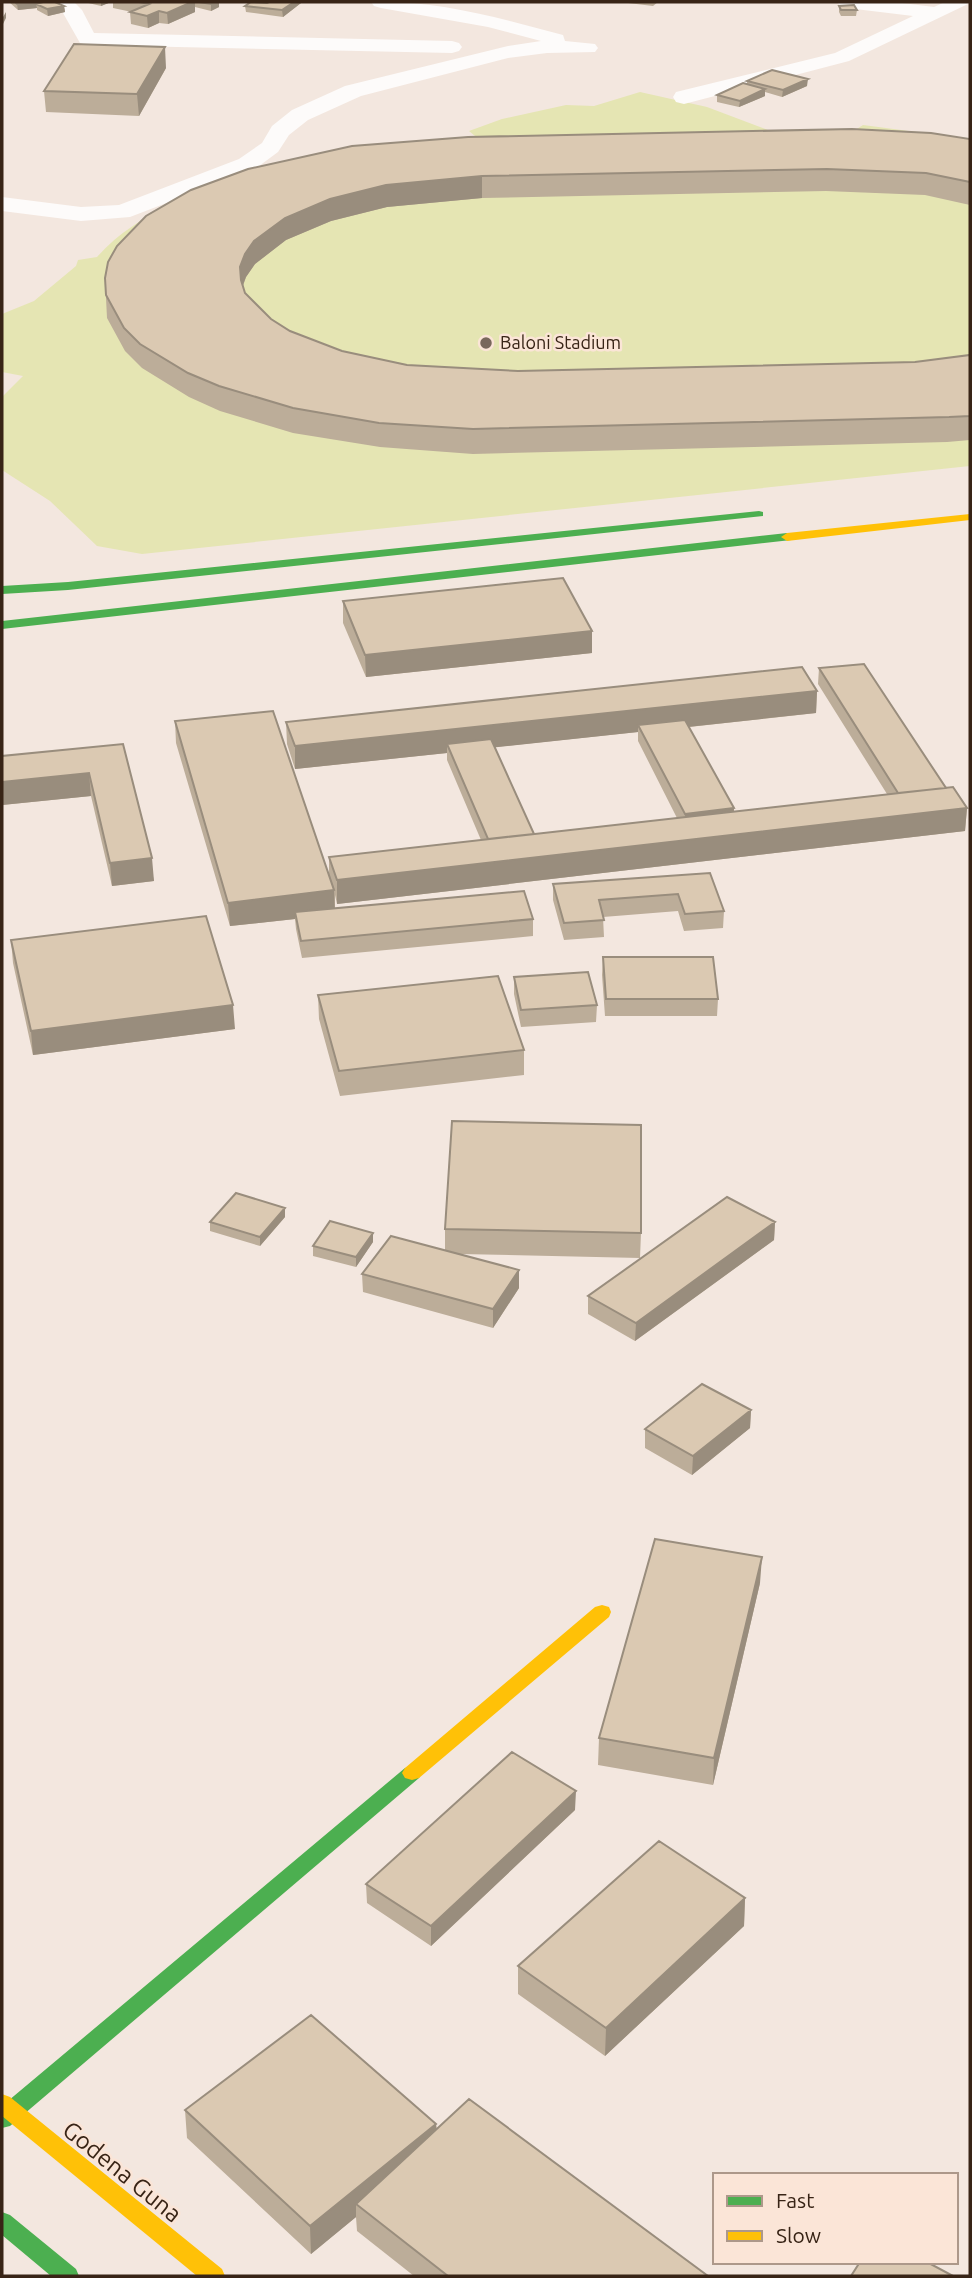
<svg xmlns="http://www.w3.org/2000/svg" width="972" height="2278" viewBox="0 0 972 2278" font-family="Ubuntu,sans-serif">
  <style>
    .green { fill: #e5e5b3 }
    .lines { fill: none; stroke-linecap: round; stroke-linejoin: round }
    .street { fill: #fdfbfa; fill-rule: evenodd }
    .fast { fill: #4caf50; fill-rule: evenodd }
    .slow { fill: #ffc107; fill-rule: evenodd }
    .wall { fill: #bcad99; fill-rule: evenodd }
    .shaded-wall { fill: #998d7d }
    .building { fill: #dbc9b2; stroke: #998d7d; stroke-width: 2 }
    .poi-dot { fill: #79685c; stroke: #fbe5d7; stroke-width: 2.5 }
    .labels { text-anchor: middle; stroke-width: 5; stroke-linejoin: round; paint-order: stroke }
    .far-poi-label { font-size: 18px; fill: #382416; stroke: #fbe5d7; text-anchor: start }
    .near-street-label { font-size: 24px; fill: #382416; stroke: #fbe5d7 }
  </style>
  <rect width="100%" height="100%" fill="#f3e7df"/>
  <path class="green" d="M640,92L707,107L789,138L852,132L863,125L970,139V466L142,554L97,546L50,501L2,470V397L23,376L2,372V314L34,301L76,266L78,260L97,257C118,233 143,219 170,203L487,146L469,131L502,119L566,105L594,106Z"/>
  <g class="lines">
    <path class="street" d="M52,2H74L82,10L94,33L452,41L459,43L462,47L459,51L452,53L87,45L80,43L63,13Z
      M371,2C436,0 500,18 563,35L565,41L595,44L598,48L595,52L547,53L508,58L361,96L308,120L289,135L278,152L255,169L130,217L81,221L2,211V197L81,207L119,205L239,159L262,143L272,126L292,110L345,86L508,46L541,41L488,27L381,8L374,6Z
      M837,2H894L934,7L945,2L970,3L849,61L684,104L676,102L673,97L676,92L835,53L913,16L847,8L840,6Z"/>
    <path class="fast" d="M759,511L763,512V516L68,590L2,594V586L68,582Z
      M787,533L793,537L791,540L2,629V621Z
      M412,1766L419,1768L422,1773L419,1778L10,2126L2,2128V2106L405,1768Z
      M2,2212L10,2215L76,2269L79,2276H51L2,2235Z"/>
    <path class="slow" d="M970,514V520L787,541L781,537L787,533Z
      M602,1605L609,1607L611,1612L609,1617L419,1778L412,1780L405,1778L402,1773L405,1768L595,1607Z
      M2,2094L10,2097L222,2269L225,2276H197L2,2116Z"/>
  </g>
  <path class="wall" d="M9,2H55L64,6L65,12L48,16L37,10V8L18,10Z
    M84,2H111L101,6Z
    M113,2H219V7L211,11L195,7V12L168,24L159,23L148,28L131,24L130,12H132L113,8Z
    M628,2H658L653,6L628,3Z
    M267,3H301L283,17L246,12L245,6Z
    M839,6L857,10L856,16H841L839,12Z
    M166,68L139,116L46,112L44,91Z
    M747,81L807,86L782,97L765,92V96L739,107L717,102V95L747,85Z
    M970,139V205L925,195L826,191L482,198L387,207L331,221L286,240L255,264L246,277L243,286L245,293L271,319L290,331L342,351L407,365L518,371L915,362L970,355V440L947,442L473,454L380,447L293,433L220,411L189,397L142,368L125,351L107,318L105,278L191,190Z
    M343,601L592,631V653L366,677L343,623Z
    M819,668L967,808L965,831L337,904L335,895V909L533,919V936L302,958L296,929L295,919L230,926L176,743L175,721L329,876V857L481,840L447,760V753L295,769L287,744L286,722L817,691L816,713L689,727L734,808V812L887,794L818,684ZM638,732V741L677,818L534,834L495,747Z
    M123,744L154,881L112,886L91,796L2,805V756Z
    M710,873L724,911L723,928L684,931L678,911L603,917L604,937L564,940L553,900V884Z
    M11,940L235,1029L33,1055L13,963Z
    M603,957L718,999L717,1016H605L602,975Z
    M514,977L597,1005L596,1022L521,1027L514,994Z
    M318,995L524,1050V1075L340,1096L319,1019Z
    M285,1217L260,1246L210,1231V1222Z
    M775,1222L774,1240L635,1341L588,1314V1296Z
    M445,1229L641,1233L640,1258L460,1254L519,1270V1288L493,1328L363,1292L362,1274L445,1250Z
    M373,1233V1242L356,1267L313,1256V1246Z
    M751,1410L750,1428L692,1475L645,1448V1429Z
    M760,1583L713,1785L598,1765L599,1738Z
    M575,1810L431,1946L367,1903L366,1884Z
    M745,1898L744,1926L605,2056L518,1994V1966Z
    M185,2110L436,2124L437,2129L708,2276H414L357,2231L356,2217L311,2254L187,2138Z"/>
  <path class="shaded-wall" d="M37,2H47L36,4L37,8L18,10L17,4Z
    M101,2H111L101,6Z
    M192,2H195V12L168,24L167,13Z
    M217,2H219V7L211,11V4Z
    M294,2H301V3L283,17L282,10Z
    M64,6L65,12L48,16L47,9Z
    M159,11V23L148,28L147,16Z
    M6,12V18L3,24V17Z
    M165,47L166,68L139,116L137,94Z
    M808,79L807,86L782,97L783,90Z
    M765,89V96L739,107L740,101Z
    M482,176V198L387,207L331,221L286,240L255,264L246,277L241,290L240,267L245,254L254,241L285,218L330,199L386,185Z
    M592,631V653L366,677L365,655Z
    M817,691L816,713L641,732L638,725V732L451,752L447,744V753L295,769V746Z
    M89,773L91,796L2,805V782Z
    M734,808L733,825L684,831L685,814Z
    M967,808L965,831L337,904V880Z
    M152,858L154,881L112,886L110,863Z
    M334,890L335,914L295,912V919L230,926L228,903Z
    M233,1005L235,1029L33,1055L31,1031Z
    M285,1208V1217L260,1246V1237Z
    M775,1222L774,1240L635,1341L636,1323Z
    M373,1233V1242L356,1267V1257Z
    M519,1270V1288L493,1328V1309Z
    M751,1410L750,1428L692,1475L693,1456Z
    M762,1557L760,1583L713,1785L714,1758Z
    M576,1791L575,1810L431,1946V1926Z
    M745,1898L744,1926L605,2056L606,2028Z
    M436,2124L437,2152L356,2204V2217L311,2254L310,2226Z"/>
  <path class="building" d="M15,2H37L17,4Z
    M43,2H55L64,6L47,9L36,4Z
    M139,2H192L167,13L159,11L147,16L130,12L149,4Z
    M199,2H217L211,4Z
    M251,2L267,3L269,2H294L282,10L245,6Z
    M854,5L857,10H841L839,6Z
    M74,44L165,47L137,94L44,91Z
    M772,70L808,79L783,90L747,81Z
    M743,83L765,89L740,101L717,95Z
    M852,129L931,133L970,139V182L926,173L827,169L482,176L386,185L330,199L285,218L254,241L245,254L240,267L241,280L245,293L271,319L290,331L342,351L407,365L518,371L915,362L970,355V416L949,417L473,429L379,423L293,408L219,386L188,373L140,344L124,328L106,295L105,278L108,262L117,246L146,216L191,190L248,169L352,146L468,137Z
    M563,578L592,631L365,655L343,601Z
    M864,664L946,788L898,793L819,668Z
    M802,667L817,691L295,746L286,722Z
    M273,711L334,890L228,903L175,721Z
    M685,720L734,808L685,814L638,725Z
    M491,739L534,834L488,839L447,744Z
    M123,744L152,858L110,863L89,773L2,782V756Z
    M953,787L967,808L337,880L329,857Z
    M710,873L724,911L685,914L678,894L599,900L604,920L564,923L553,884Z
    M524,891L533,919L301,941L295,912Z
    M206,916L233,1005L31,1031L11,940Z
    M603,957H713L718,999H606Z
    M588,972L597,1005L521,1010L514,977Z
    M498,976L524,1050L339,1071L318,995Z
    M452,1121L641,1125V1233L445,1229Z
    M236,1193L285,1208L260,1237L210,1222Z
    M727,1197L775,1222L636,1323L588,1296Z
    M330,1221L373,1233L356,1257L313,1246Z
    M391,1236L519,1270L493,1309L362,1274Z
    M702,1384L751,1410L693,1456L645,1429Z
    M655,1539L762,1557L714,1758L599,1738Z
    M512,1752L576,1791L431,1926L366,1884Z
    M659,1841L745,1898L606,2028L518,1966Z
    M311,2015L436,2124L310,2226L185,2110Z
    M469,2099L708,2276H448L356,2204Z
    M860,2262H927L953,2276H851Z"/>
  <circle class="poi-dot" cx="486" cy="343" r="7"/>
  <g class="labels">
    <g class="far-poi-label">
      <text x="500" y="349">Baloni Stadium</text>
    </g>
    <g class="near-street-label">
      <text transform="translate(122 2172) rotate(39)" y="8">Godena Guna</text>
    </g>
  </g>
  <rect width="972" height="2278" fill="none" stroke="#382416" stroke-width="7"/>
  <rect x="713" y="2173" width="245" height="91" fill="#fbe5d7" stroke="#ad988a" stroke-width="2"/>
  <rect x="727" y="2196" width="35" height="10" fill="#4caf50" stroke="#ad988a" stroke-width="2"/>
  <text x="776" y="2208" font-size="21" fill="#382416">Fast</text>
  <rect x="727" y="2231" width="35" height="10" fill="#ffc107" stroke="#ad988a" stroke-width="2"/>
  <text x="776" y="2243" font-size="21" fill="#382416">Slow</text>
</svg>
